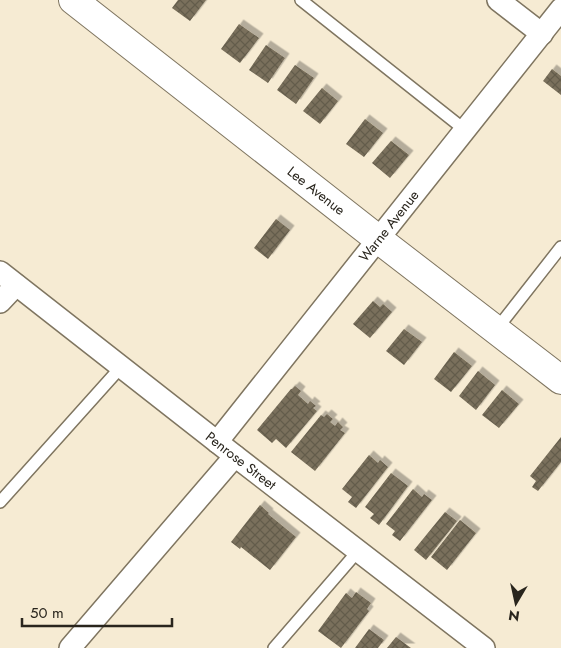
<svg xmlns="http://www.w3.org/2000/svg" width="561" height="648" viewBox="0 0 561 648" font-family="Jost,sans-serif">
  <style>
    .building { fill: url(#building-cross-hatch); filter: url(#shadow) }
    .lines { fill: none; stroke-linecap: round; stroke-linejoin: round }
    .service-casing { stroke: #7f7560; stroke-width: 14 }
    .minor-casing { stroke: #7f7560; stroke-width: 24 }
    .tertiary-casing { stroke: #7f7560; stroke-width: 30 }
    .service { stroke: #fff; stroke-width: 11 }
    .minor { stroke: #fff; stroke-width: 21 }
    .tertiary { stroke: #fff; stroke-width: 28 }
    .labels { text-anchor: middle; stroke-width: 4; stroke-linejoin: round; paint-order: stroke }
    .street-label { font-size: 14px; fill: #29251d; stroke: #f6ebd3 }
  </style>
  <defs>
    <pattern id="building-cross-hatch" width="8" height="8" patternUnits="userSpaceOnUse" patternTransform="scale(1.25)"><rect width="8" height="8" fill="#7a705b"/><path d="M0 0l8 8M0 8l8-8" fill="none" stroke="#645c4b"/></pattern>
    <filter id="shadow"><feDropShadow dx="4.5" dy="-4.5" stdDeviation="0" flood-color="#0004"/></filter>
  </defs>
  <rect width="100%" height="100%" fill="#f6ebd3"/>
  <path class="building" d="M178,0H206L190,21L172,8Z
    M239,24L259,38L240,63L221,49Z
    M266,45L285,58L268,83L249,70Z
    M295,65L314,78L296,104L277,90Z
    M552,69L561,76V95L543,81Z
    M322,88L338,101L320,124L303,111Z
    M365,119L383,133L364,157L346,144Z
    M391,141L409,155L390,178L372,163Z
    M276,219L290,230L268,259L254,248Z
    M373,301L380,307L383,304L392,312L370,338L353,324Z
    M404,329L422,342L404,365L386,351Z
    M454,352L472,366L451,392L434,379Z
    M478,371L495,385L476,410L459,396Z
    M295,386L301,391L298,395L308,404L310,401L316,406L313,408L317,411L286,448L276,439L272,443L257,430L291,389H292Z
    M502,390L519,404L499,428L482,415Z
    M327,414L333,419L330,422L335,426L338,422L343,427L340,430L345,433L315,471L291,452L321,415L324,417Z
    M561,437V462L538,491L532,487L536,481L530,476Z
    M369,455L378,463L380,460L388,467L356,508L348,502L352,497L342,489Z
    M391,473L408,486L379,525L370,518L374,514L365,507Z
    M413,489L422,497L424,494L432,500L400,541L392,535L395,531L386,524Z
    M260,505L269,513L268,514L296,537L270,570L241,547L240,549L231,542Z
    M445,512L457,521L426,560L414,550Z
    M460,520L476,533L447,570L431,557Z
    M356,592L371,603L367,609L369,611L341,648L318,631L346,593L352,598Z
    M369,629L384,640L378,648H355Z
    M396,637L411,648H387Z"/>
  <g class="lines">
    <g class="service-casing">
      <path id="service" d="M301,0L465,130
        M496,330L561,247
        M0,502L121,367
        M274,648L358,551"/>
    </g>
    <g class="minor-casing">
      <g id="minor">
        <path d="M498,0L542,34"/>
        <path id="s1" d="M0,272L235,456L484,648"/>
        <path d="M0,302L16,285"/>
        <path id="s2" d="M217,442L561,9"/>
        <path d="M70,648L235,456"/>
      </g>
    </g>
    <g class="tertiary-casing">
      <g id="tertiary">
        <path id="s3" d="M73,0L378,239L561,380"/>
      </g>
    </g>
    <use href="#service" class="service"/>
    <use href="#minor" class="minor"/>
    <use href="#tertiary" class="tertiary"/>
  </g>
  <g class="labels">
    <g class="street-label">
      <text dy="5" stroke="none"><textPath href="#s3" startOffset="309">Lee Avenue</textPath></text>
      <text dy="5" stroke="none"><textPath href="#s2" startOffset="276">Warne Avenue</textPath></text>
      <text dy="5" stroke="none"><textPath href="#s1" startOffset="306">Penrose Street</textPath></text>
    </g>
  </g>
  <g transform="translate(516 603) rotate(189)" stroke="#f6ebd3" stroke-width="4" paint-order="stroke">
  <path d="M0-4L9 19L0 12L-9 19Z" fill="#29251d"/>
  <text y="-8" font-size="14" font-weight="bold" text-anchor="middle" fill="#29251d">N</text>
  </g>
  <path d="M22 618v8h150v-8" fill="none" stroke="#29251d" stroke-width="2.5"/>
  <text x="30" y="618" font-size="15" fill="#29251d" stroke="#f6ebd3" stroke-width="4" paint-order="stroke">50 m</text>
</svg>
